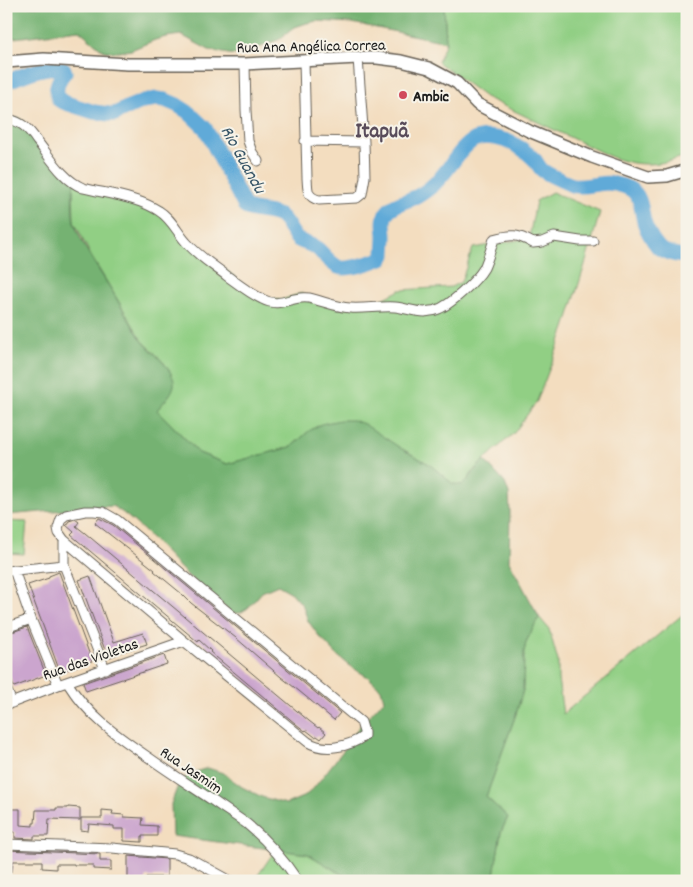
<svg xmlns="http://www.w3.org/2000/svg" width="693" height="887" viewBox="0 0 693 887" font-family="Dekko,sans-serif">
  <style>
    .green { fill: #91cf84; stroke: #567650 }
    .forest { fill: #74b272; stroke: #486747 }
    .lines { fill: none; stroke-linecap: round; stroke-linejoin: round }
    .river { stroke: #60aad8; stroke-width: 15 }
    .building { fill: #cba5ce }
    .minor-casing { stroke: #676055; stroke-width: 11 }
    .tertiary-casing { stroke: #676055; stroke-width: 14 }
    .minor { stroke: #fff; stroke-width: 9 }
    .tertiary { stroke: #fff; stroke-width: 11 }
    .poi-dot { fill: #d1495b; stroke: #f7f3e8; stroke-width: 2 }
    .labels { text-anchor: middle; stroke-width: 4; stroke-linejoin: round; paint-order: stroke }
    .street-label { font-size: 16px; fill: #1c1c1c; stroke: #f7f3e8 }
    .poi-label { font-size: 16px; font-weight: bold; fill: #1c1c1c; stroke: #f7f3e8; text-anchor: start }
    .water-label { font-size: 18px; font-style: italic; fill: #375567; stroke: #f7f3e8 }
    .district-label { font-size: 21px; font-weight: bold; fill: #594c5a; stroke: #f7f3e8 }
  </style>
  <rect width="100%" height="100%" fill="#f7f3e8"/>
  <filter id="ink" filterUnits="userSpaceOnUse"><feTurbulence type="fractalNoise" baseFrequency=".02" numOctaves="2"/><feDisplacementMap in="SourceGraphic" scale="10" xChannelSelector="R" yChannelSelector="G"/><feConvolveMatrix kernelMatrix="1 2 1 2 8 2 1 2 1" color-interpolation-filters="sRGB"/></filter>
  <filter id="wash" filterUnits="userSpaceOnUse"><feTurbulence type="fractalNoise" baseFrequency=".0096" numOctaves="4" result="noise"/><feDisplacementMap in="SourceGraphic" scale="20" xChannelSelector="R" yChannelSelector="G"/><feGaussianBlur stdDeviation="1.12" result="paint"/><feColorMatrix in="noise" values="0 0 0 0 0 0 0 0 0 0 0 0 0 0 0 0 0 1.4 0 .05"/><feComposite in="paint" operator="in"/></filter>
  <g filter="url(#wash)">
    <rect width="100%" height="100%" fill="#f3ddbf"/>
    <path class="green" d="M444,6H687V155C659,167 634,167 607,155L485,97L438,62L446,42Z
      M75,180L77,182L162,207L178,231L246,286L266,299L281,300L302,293L312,298L340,306L375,303L400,290L451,287L461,282L473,248L529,238L536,201L552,192L600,212L587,258L565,328L537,401L514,433L484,460L475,469L466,482L462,485L453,484L429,464L402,449L309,431L291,447L227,464L199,453L157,410L169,395L165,364L142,340L91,256L74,221L73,188Z
      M6,521L27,522L24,554L6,553Z
      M687,611V881H493L501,832L508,817L486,797L516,714L523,690L524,652L526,642L539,617L549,629L558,661V679L563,714Z
      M276,849L308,854L353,881H254Z"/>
    <path class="forest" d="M6,6H444L446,42L352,23L317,21L307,23L295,27L280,39L241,55L228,54L209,50L181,35L166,37L155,40L131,50L119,52L104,51L79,30L6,39Z
      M20,118L55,160L75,180C72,189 72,213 74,222C81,244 97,267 109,286C120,304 130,322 141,339C149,350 176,370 174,385C173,393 162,404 157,410L199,453L227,464L291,447L309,431L321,424L340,420H353L364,424L402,449L429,464L453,484L462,485C470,479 476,468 484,460L505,483L509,494L510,513L509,561L539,617L526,642L524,652L523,690L516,714L486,797L508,817L501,832L493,881H353L308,854L172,836L171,804L177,788L182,780L191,773L208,768L223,773L242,787L262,797L286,804L305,796L313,789L346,747L358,728L384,700L381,689L368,677L353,668L338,656L319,636L308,621L303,606L292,593L278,585L262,592L248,608L240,613H231C217,600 201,588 187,575C163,551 141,524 113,506L6,515V120Z"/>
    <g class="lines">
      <path class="river" d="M6,82C22,76 47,63 64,69L65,72C58,80 54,90 59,100L66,103L94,112L109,114H115L129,107L144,101L157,99L165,100L177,105L188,112L205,128L245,207C255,213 272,210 281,217C288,223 291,233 297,239C303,243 311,244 318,249C324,255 330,263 338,267C347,271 373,262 382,258L384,255C384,249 385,243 385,236C385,229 382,221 386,214C391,204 408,201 418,196C423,193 429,189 433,185C448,173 459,148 474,140C483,135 497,138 507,141C518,145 527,152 535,160C537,163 539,167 542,170C547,174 565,182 572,185C581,188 590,185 598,184C608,182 619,184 628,188C640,193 641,206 643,217C644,226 652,240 658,247C664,253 679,256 687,256"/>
    </g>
    <g id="blocks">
      <path class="building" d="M99,518L113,525L340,713L334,720L299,691L281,677L236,638L191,603L182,594L154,571L155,570L95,523Z
        M75,519L79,522L76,526L85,533L309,721L318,728L319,727L326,733L321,739L317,736L315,737L306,730L305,731L296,724L210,652L211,651L199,640L198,642L71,535L74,532L66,525L69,521Z
        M59,572L92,661L60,672L28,585L49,578V576Z
        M90,576L114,642L143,633L147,644L118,653V654L108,658L79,580Z
        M27,627L46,675L14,687L6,667V634Z
        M164,655L167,664L86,691L83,683Z
        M68,807L80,808V820L49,819L48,836H34V839L15,838V832H6V809H20V825L33,826V823H35L36,810H56V808H68Z
        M102,810L113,811L112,814L124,815V817L143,818L142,825L157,826V836H142V842L124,841V829H114V826L89,824L88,831L81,830V818H102Z
        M6,850L100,854V861H111V870L93,869V865H74V864H56V869L42,868V861H13L12,871H6Z
        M128,856L167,859V877H146V881H131V879H128Z"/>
    </g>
  </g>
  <g filter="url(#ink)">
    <use href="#blocks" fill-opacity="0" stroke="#676055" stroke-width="1"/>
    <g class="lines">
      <g class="minor-casing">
        <path id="minor" d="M304,61L307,178C308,189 306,197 319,200L357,198L362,194L365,177L364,142L358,58
          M245,64L246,110L248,141L252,152L258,161
          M6,118C13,120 19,122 24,126C29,130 33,135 37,141C50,157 63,180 83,188C107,194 138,197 159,211C171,218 177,232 186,242C198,256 213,265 227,276C238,284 249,293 262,299C281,309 291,295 309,298C323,301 335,307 350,308C365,309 380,306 395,307C405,308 415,312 425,312C429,311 433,311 436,310C450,306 477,280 484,268C488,259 491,249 494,239C512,234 517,234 533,243L542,242L554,237L580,241H593
          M305,141L364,142
          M64,540L184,641L308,742C324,752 349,747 364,736V732L361,722L117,520L103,512L94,511H85L66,515L61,519L58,528L59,533L64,540V565L105,669
          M14,570L31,619L58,685
          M6,571L64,565
          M6,628L31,619
          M67,682C88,716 116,735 148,757C169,772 191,786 212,800C223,808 236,816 247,824C266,840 284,860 298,881
          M6,688L12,703
          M6,705L58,685L184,641
          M6,844L112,848L175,854L189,858L231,881"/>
      </g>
      <g class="tertiary-casing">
        <path id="tertiary" d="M6,62L44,59L128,64H245L358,58H377L401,61L429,68L457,83L477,104L529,131L592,157L648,177L667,176L687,170"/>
      </g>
      <use href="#minor" class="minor"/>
      <use href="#tertiary" class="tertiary"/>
    </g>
  </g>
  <circle class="poi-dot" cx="403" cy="95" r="5"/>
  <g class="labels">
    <g class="street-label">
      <text transform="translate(311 45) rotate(-1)" y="6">Rua Ana Angélica Correa</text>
      <text transform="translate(90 658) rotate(-19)" y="6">Rua das Violetas</text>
      <text transform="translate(192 769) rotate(34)" y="6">Rua Jasmim</text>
    </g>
    <g class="poi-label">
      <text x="413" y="101">Ambic</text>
    </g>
    <g class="water-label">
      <text transform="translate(244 159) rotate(61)" y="6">Rio Guandu</text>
    </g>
    <g class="district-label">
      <text x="382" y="137">Itapuã</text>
    </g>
  </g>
  <rect width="693" height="887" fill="none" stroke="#f7f3e8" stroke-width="25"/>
</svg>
